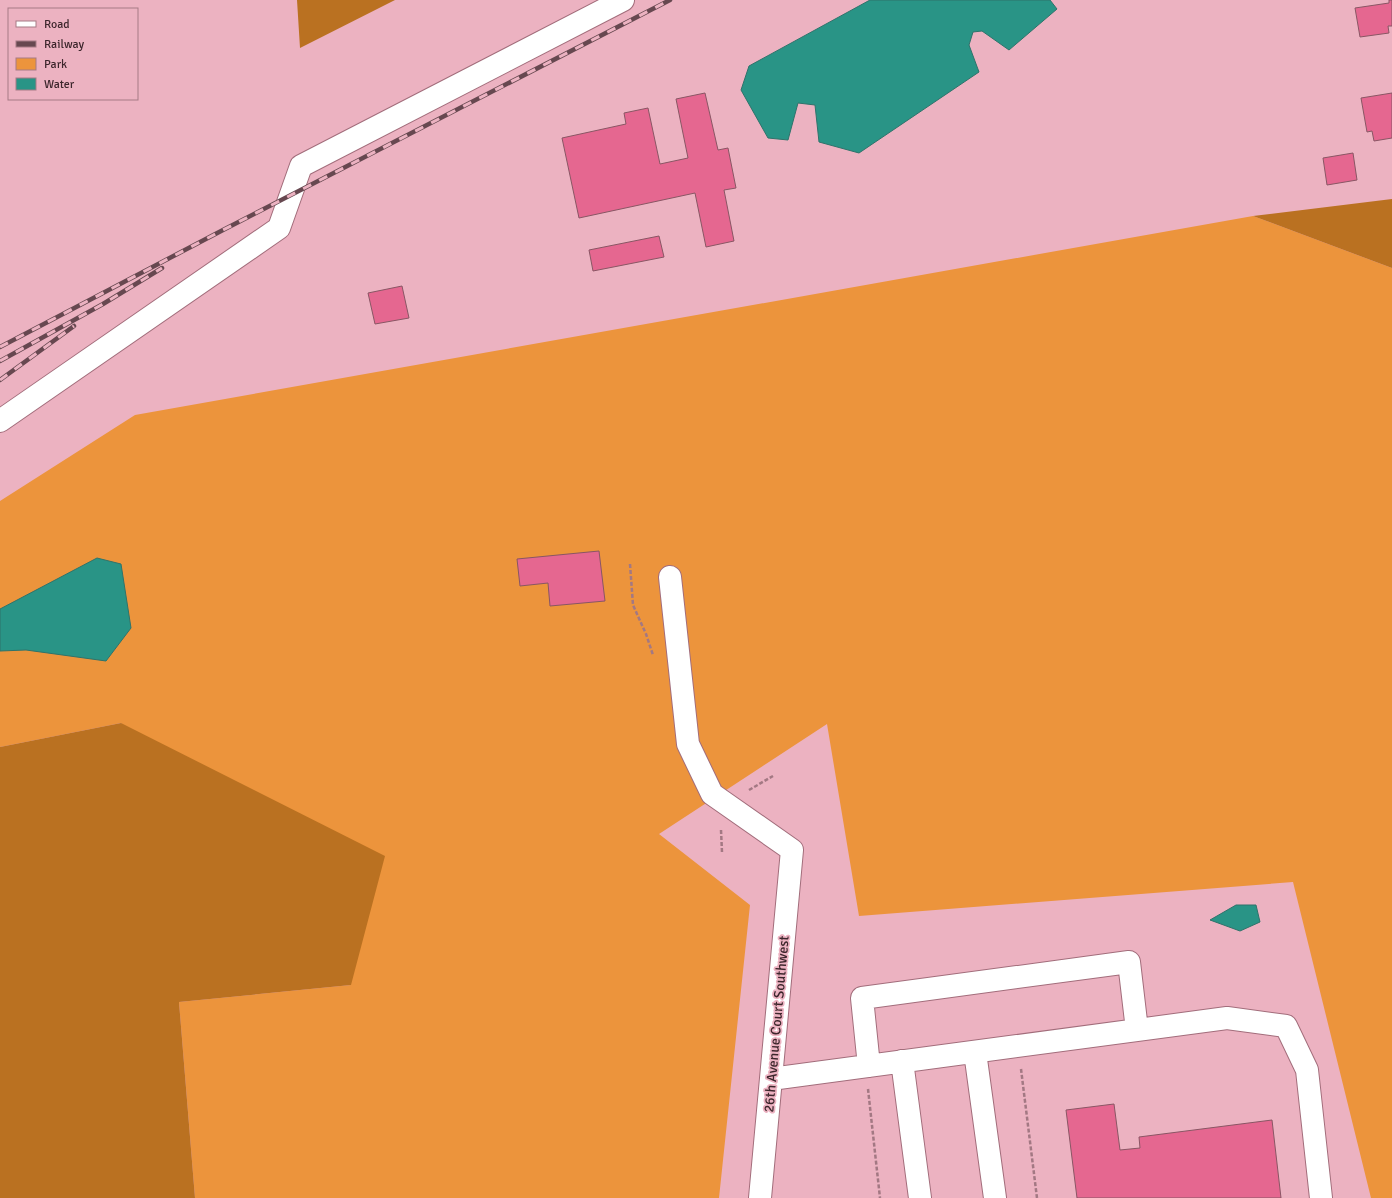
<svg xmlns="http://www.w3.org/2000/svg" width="1392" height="1198" viewBox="0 0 1392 1198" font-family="Signika,sans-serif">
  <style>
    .green { fill: #ec943c }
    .forest { fill: #ba7121 }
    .water { fill: #299486; stroke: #2f736b }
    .building { fill: #e56790; stroke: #895664 }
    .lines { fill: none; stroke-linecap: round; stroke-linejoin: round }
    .minor-casing { stroke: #a26d7b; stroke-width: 24 }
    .path { stroke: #a37883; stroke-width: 2.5; stroke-dasharray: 4 2; stroke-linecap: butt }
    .minor { stroke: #fff; stroke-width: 22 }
    .rail-casing { stroke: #674850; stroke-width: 4.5 }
    .rail { stroke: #ecb2c1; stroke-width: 3; stroke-dasharray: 9; stroke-linecap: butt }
    .labels { text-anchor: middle; stroke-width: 3.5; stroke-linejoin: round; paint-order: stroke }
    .street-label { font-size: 14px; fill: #3d262c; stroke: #ecb2c1 }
  </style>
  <rect width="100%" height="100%" fill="#ecb2c1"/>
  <path class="green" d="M1253,216L1392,268V1198H1371L1293,882L859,916L827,724L659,834L750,905L719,1198H195L179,1002L351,985L121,723L0,747V501L135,415Z"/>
  <path class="forest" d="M297,0H395L300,48Z
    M1392,199V268L1253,216Z
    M121,723L385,856L351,985L179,1002L195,1198H0V747Z"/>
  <path class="water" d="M870,0H1050L1057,9L1009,50L982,31L973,32L969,45L979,72L859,153L819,142L815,105L798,103L788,140L768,138L741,90L749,66Z
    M97,558L121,564L131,628L106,661L26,650L0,651V609Z
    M1236,905H1256L1260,922L1240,931L1210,920Z"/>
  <path class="building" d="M1389,0H1392V26H1388L1389,33L1360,37L1355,8L1389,3Z
    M705,93L718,150L728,148L736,188L724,190L734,241L706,247L695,193L579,218L562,138L626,124L624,113L648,108L660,164L688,158L676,99Z
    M1392,93V138L1374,141L1372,131L1367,132L1361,98Z
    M1353,153L1357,180L1327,185L1323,158Z
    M659,236L664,257L593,271L589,250Z
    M402,286L409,318L375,324L368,293Z
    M599,551L605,601L550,606L548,583L520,586L517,559Z
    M1114,1104L1120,1150L1140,1148L1139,1137L1272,1120L1281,1198H1077L1066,1110Z"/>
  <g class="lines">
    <g class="minor-casing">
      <path id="minor" d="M0,421L279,228L301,166L623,0
        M670,577L688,744L712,794L792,850L760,1198
        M975,1052L995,1198
        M902,1061L920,1198
        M869,1066L862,998L1129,962L1137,1030
        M771,1079L1227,1018L1286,1026L1307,1070L1321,1198"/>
    </g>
    <path class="path" d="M630,564L633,605L646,634L653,655
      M749,790L773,776
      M721,830L722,852
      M1021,1069L1037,1198
      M868,1089L880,1198"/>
    <use href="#minor" class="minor"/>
    <g class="rail-casing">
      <path id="rail" d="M0,347L223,230L670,0
        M0,361L103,304L162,268
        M0,380L74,326"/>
    </g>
    <use href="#rail" class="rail"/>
  </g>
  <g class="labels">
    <g class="street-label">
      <text transform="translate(776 1024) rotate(-85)" y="5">26th Avenue Court Southwest</text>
    </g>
  </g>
  <rect x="8" y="8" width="130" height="92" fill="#ecb2c1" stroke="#a67a85"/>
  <rect x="16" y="21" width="20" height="6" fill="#ffffff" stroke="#a67a85"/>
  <text x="44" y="28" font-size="12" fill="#3d262c">Road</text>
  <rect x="16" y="41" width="20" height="6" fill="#674850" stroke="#a67a85"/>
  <text x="44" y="48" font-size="12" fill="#3d262c">Railway</text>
  <rect x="16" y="58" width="20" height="12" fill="#ec943c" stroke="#a67a85"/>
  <text x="44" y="68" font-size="12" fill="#3d262c">Park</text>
  <rect x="16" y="78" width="20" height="12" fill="#299486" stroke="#a67a85"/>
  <text x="44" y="88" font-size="12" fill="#3d262c">Water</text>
</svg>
